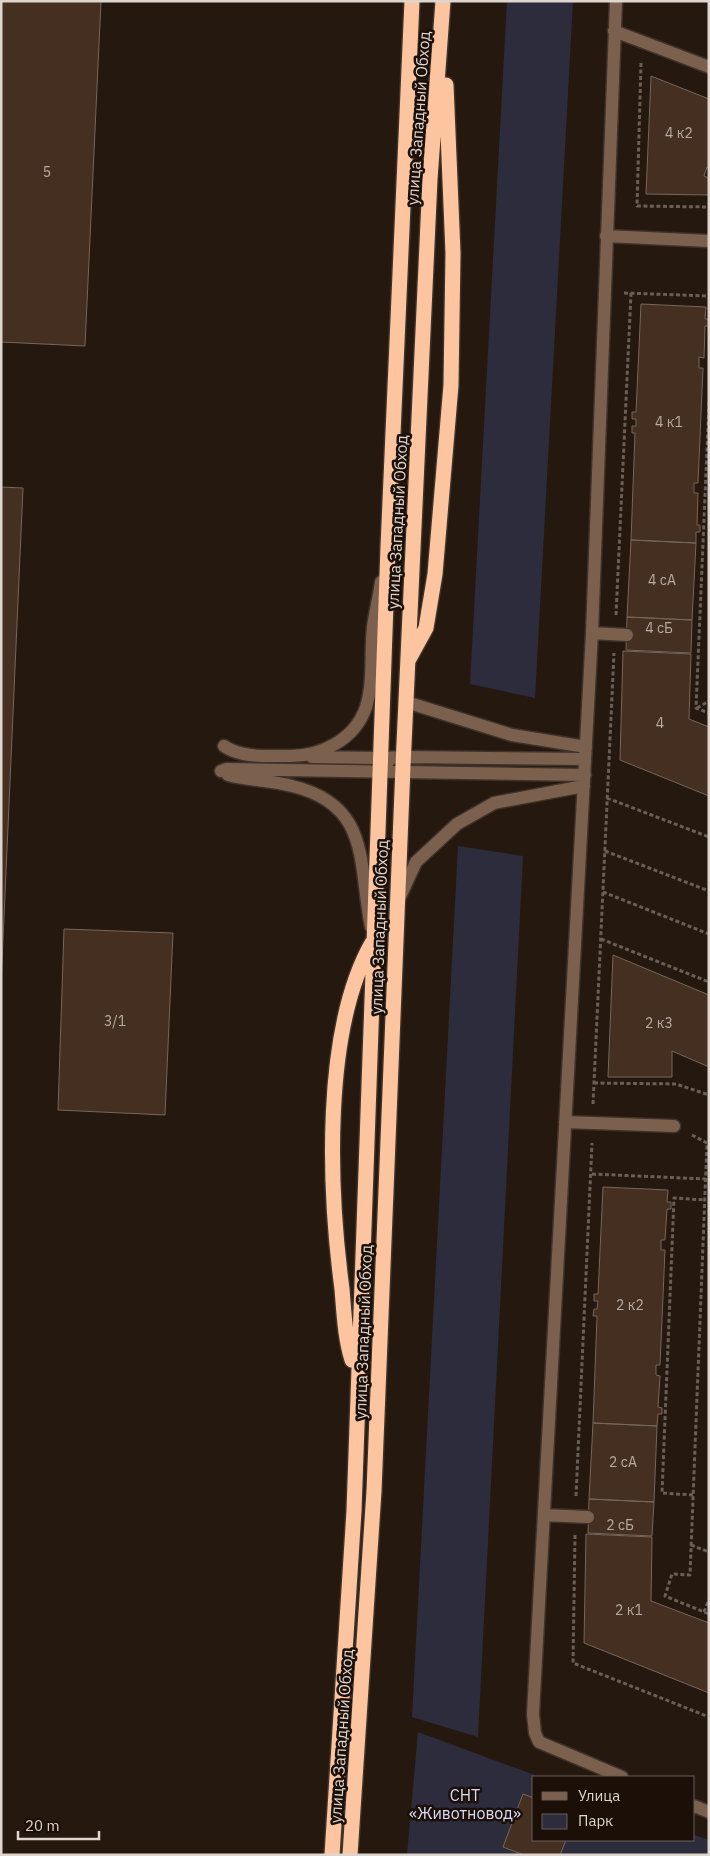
<svg xmlns="http://www.w3.org/2000/svg" width="710" height="1856" viewBox="0 0 710 1856" font-family="'IBM Plex Sans',sans-serif">
  <style>
    .green { fill: #2d2c3d }
    .building { fill: #452f20; stroke: #76665b }
    .lines { fill: none; stroke-linecap: round; stroke-linejoin: round }
    .minor-casing { stroke: #3f322a; stroke-width: 15 }
    .highway-casing { stroke: #3f322a; stroke-width: 18 }
    .path { stroke: #6a5f56; stroke-width: 3; stroke-dasharray: 4 2.5; stroke-linecap: butt }
    .minor { stroke: #7b604d; stroke-width: 12 }
    .highway { stroke: #fdc59f; stroke-width: 15 }
    .labels { text-anchor: middle; stroke-width: 5; stroke-linejoin: round; paint-order: stroke }
    .number-label { font-size: 14px; fill: #b8aca2 }
    .street-label { font-size: 16px; fill: #ded5ce; stroke: #1b0f07 }
    .park-label { font-size: 16px; fill: #dbdafa; stroke: #1b0f07 }
  </style>
  <rect width="100%" height="100%" fill="#25180f"/>
  <path class="green" d="M507,1H573L535,698L470,684Z
    M458,846L523,856L478,1737L412,1717Z
    M418,1732L540,1777H534V1840H694V1835L709,1840V1855H407Z"/>
  <path class="building" d="M1,1H101L85,346L1,342Z
    M651,76L709,99V168L707,167L704,176L709,178V195L646,194Z
    M641,304L706,307L705,319H709V326H705L704,358L699,357V368H703L698,483H694V493H698L697,525H700V532H696V543L631,540L635,433H632V426H636V419H632V412H636Z
    M1,487L23,488L1,985Z
    M631,540L696,543L692,620L627,617Z
    M627,617L692,620L691,653L626,650Z
    M623,651L691,654L689,719L709,727V796L620,760Z
    M64,929L173,933L165,1115L58,1110Z
    M613,955L709,995V1067L672,1051V1077H608Z
    M603,1187L668,1190L667,1202H671V1209H667L665,1240H661V1250H665L660,1365H656V1375L660,1376L658,1407L662,1408V1414H658L657,1426L593,1423L597,1316H593L594,1309H597L598,1301H594V1294H598Z
    M593,1423L657,1426L654,1502L589,1499Z
    M589,1499L654,1502L652,1536L588,1533Z
    M586,1534L652,1537L651,1601L709,1623V1693L584,1643Z
    M523,1794L534,1798V1840H566L560,1855H524L503,1847Z"/>
  <g class="lines">
    <g class="minor-casing">
      <path id="minor" d="M616,1L592,633L533,1714L535,1733L539,1742L622,1777
        M614,31L709,67
        M606,236L709,241
        M592,633L627,635
        M406,702L512,735L586,747
        M224,746C241,758 267,756 287,756C320,757 355,740 366,707C374,682 370,653 373,627C375,612 379,597 381,582
        M312,757L381,758L389,761
        M381,758L404,757L585,759
        M221,771L226,769L585,775
        M228,775C249,781 271,780 292,786C371,805 358,863 371,927
        M399,899L416,862L457,824L494,803L584,786
        M565,1122L674,1126
        M544,1515L588,1517
        M694,1806L709,1812"/>
    </g>
    <g class="highway-casing">
      <path id="highway" d="M409,659L426,628L435,574L451,385L453,253L446,85
        M352,1360C345,1338 344,1313 342,1289C329,1191 322,1031 372,943
        M332,1855L354,1511L388,547L412,1
        M350,1855L374,1491L403,766L430,179L443,1"/>
    </g>
    <path class="path" d="M641,63L637,206L709,207
      M624,293L709,296
      M709,402L696,708L709,713
      M616,615L631,293
      M697,708L709,701
      M607,798L709,837
      M605,851L709,891
      M603,892L709,934
      M601,939L709,982
      M594,1083L676,1084L709,1095
      M593,1104L614,653
      M692,1135L707,1143L690,1575L672,1574L665,1596L709,1614
      M592,1174L706,1179
      M693,1495L662,1493L674,1198L705,1200
      M576,1496L592,1143
      M575,1535L573,1663L709,1717
      M691,1545L709,1552
      M704,1612L709,1599"/>
    <use href="#minor" class="minor"/>
    <use href="#highway" class="highway"/>
  </g>
  <g class="labels">
    <g class="number-label">
      <text x="679" y="138">4 к2</text>
      <text x="47" y="177">5</text>
      <text x="669" y="427">4 к1</text>
      <text x="662" y="585">4 сА</text>
      <text x="659" y="633">4 сБ</text>
      <text x="660" y="728">4</text>
      <text x="115" y="1026">3/1</text>
      <text x="659" y="1028">2 к3</text>
      <text x="630" y="1310">2 к2</text>
      <text x="623" y="1467">2 сА</text>
      <text x="620" y="1530">2 сБ</text>
      <text x="629" y="1615">2 к1</text>
    </g>
    <g class="street-label">
      <text transform="translate(418 118) rotate(-86)" y="6">улица Западный Обход</text>
      <text transform="translate(397 522) rotate(-87)" y="6">улица Западный Обход</text>
      <text transform="translate(379 927) rotate(-88)" y="6">улица Западный Обход</text>
      <text transform="translate(363 1332) rotate(-88)" y="6">улица Западный Обход</text>
      <text transform="translate(341 1736) rotate(-86)" y="6">улица Западный Обход</text>
    </g>
    <g class="park-label">
      <text x="465" y="1801">СНТ<tspan x="465" dy="18">«Животновод»</tspan></text>
    </g>
  </g>
  <rect width="710" height="1856" fill="none" stroke="#ded5ce" stroke-width="5"/>
  <rect x="532" y="1776" width="162" height="65" fill="#1b0f07" stroke="#695e57"/>
  <rect x="542" y="1792" width="25" height="8" fill="#7b604d" stroke="#695e57"/>
  <text x="578" y="1801" font-size="15" fill="#ded5ce">Улица</text>
  <rect x="542" y="1814" width="25" height="15" fill="#2d2c3d" stroke="#695e57"/>
  <text x="578" y="1826" font-size="15" fill="#ded5ce">Парк</text>
  <path d="M18 1831v8h81v-8" fill="none" stroke="#ded5ce" stroke-width="2.5"/>
  <text x="25" y="1831" font-size="15" fill="#ded5ce" stroke="#1b0f07" stroke-width="4" paint-order="stroke">20 m</text>
</svg>
